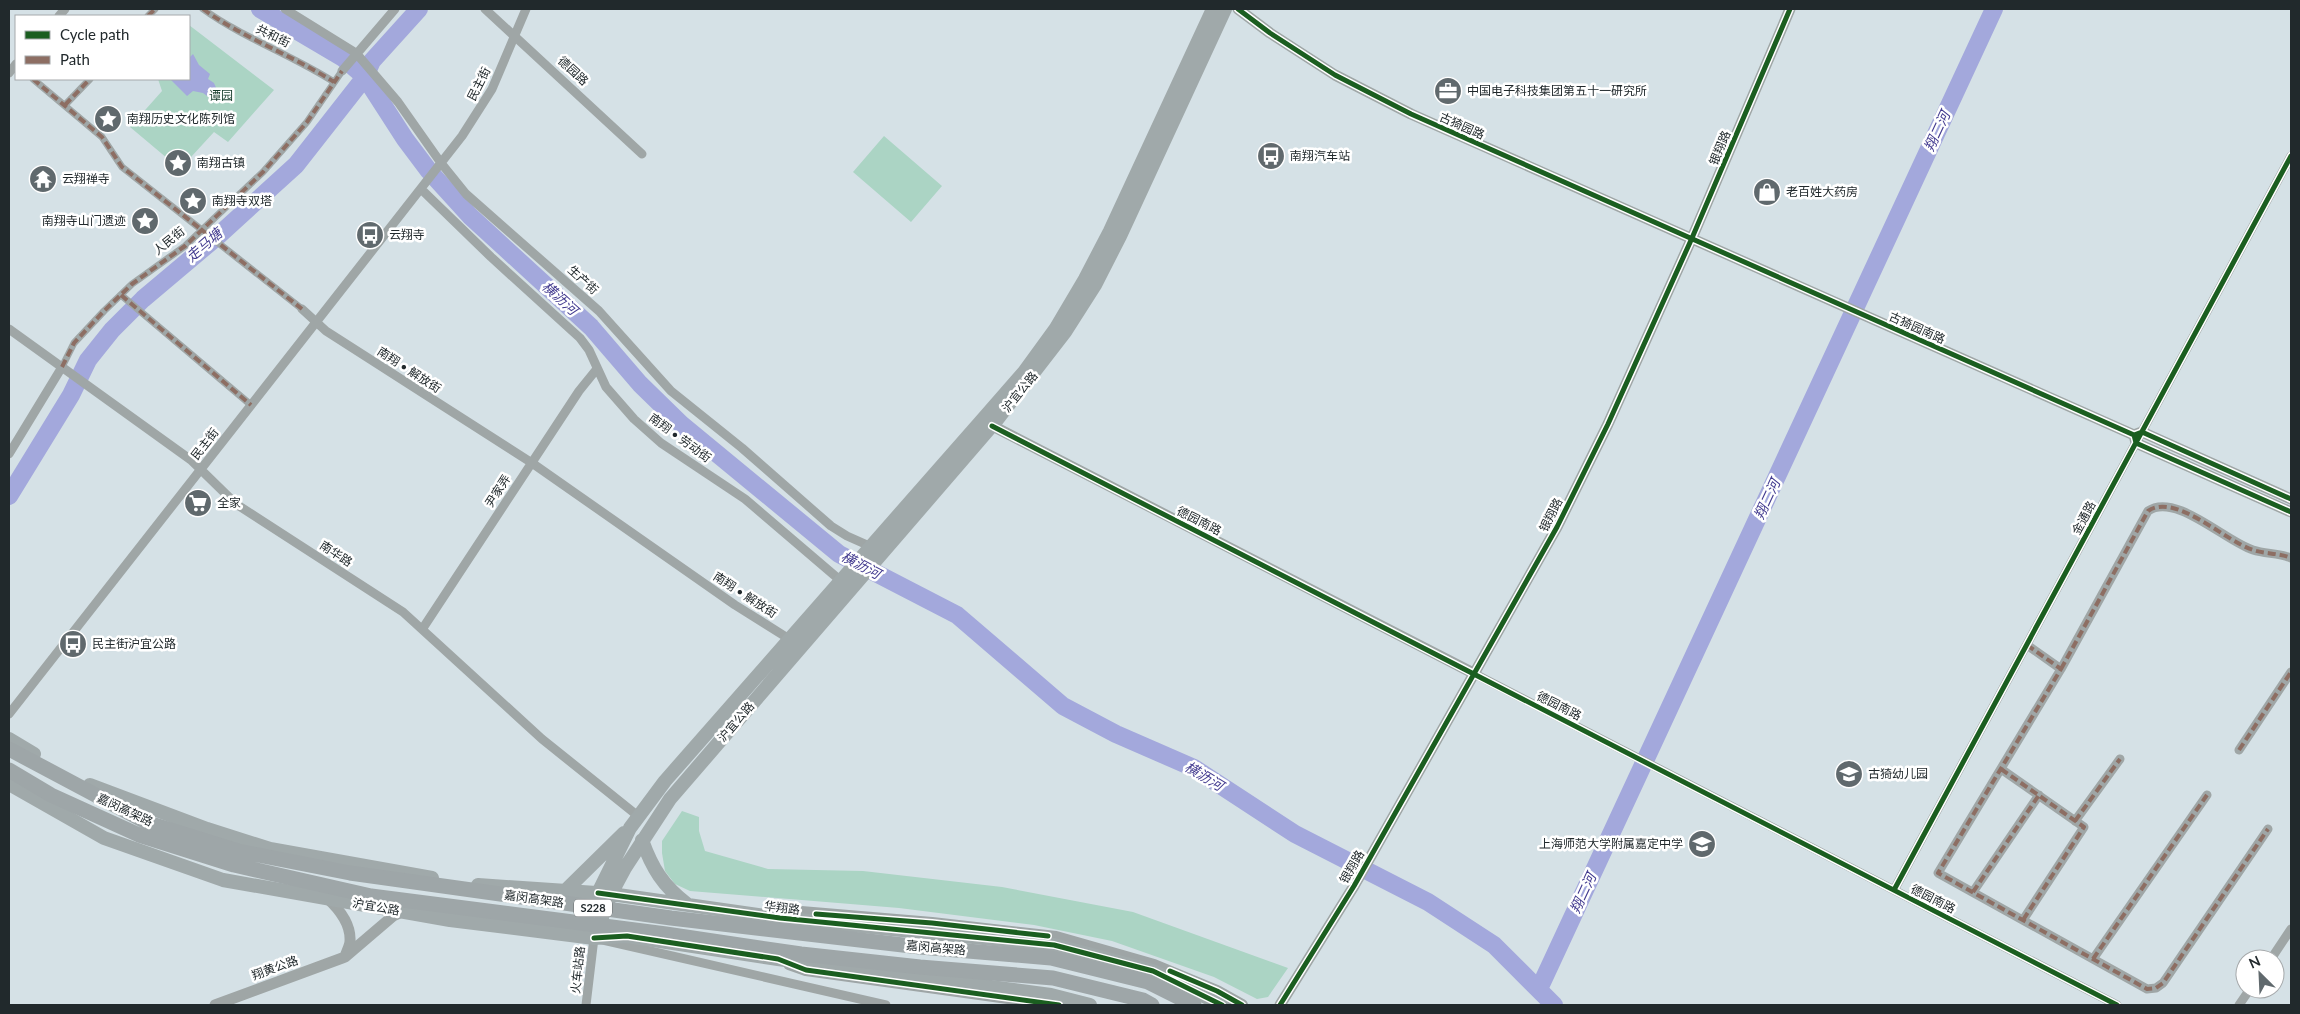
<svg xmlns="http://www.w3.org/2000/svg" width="2300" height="1014" viewBox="0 0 2300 1014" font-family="Lato,'Noto Sans SC',sans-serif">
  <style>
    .green { fill: #abd4c4 }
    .water { fill: #a3a8dc }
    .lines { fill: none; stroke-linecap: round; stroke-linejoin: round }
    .river { stroke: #a3a8dc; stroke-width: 18 }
    .pedestrian { stroke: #9fa6a6; stroke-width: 7 }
    .minor { stroke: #9fa6a6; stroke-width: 9 }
    .tertiary { stroke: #9fa6a6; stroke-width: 11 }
    .secondary { stroke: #9ea5a6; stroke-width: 12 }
    .primary { stroke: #a0a9aa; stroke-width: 14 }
    .trunk-bridge { stroke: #9ea6a8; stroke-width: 15 }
    .quiet { stroke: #8d6e63; stroke-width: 4; stroke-dasharray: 8 4; stroke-linecap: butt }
    .cycleway-casing { stroke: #fff; stroke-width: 8 }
    .cycleway { stroke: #1b5e20; stroke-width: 5 }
    .labels { text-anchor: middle; stroke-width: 5; stroke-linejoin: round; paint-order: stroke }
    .shield { fill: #fff; stroke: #64696b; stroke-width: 1 }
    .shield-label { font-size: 11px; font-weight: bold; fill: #21292c }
    .street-label { font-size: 12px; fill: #21292c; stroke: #fff }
    .poi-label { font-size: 12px; fill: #21292c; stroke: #fff; text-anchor: start }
    .park-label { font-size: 12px; fill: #173d2c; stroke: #fff }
    .water-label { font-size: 14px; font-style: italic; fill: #423a8f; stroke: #fff }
  </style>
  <rect width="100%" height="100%" fill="#d5e1e6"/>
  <path class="green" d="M189,25L274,90L228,142L214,132L180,169L130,127L162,91L158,79H189Z
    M884,136L942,186L911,222L853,172Z
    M682,811L699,817V831L705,851L768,869L863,871L1002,887L1133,912L1288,968L1268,997L1257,999L1214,977L1112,941L1034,925L899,908L690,891L675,884L665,871L662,853V841Z"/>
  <path class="water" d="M193,54L199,65L210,74L208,79L214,83L217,90L210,98L203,93L193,91L187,96L170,79H189V58Z"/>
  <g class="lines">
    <path class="river" d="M260,9L343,58L365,77L405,139L429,171L470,216L591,327L640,384L681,424L839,554L957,615L1063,706L1116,734L1194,768L1295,834L1428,902L1494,945L1554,1005
      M9,496L71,395L88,360L112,330L143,299L219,235L296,165L365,77L372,61L419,9
      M1539,989L1994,9"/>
    <path class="pedestrian" d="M203,9C243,38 292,55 334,82
      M148,16L155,9
      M33,79L102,137L122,167L302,309
      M65,105L90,79
      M121,295L251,405
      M62,367L74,343L104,311L132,284L185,246L263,172L307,122L342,71"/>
    <path class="minor" d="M285,9L356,53L398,102L441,163L466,194L599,311L671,391L742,448L831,526L847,536L874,548
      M485,9L642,154
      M59,16L65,9
      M342,71L395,9
      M9,73L16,64
      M421,189L491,257L580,338L589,350L606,387L634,419L661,443L745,499L841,581
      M302,309L326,331L532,463L735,605L794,642
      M9,329L191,460L236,504L403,612L542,739L638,816
      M9,454L62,367
      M423,628L579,391L596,370
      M2027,645L2061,669L1938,873L2147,989L2156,988L2163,983L2268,829
      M2061,669L2148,511C2175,492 2225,541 2253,550C2265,554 2279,553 2291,558
      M1475,674L2117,1005
      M9,714L462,136L492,89L526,9
      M2239,750L2291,672
      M2001,769L2084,827L2023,920
      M2075,821L2120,759
      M1894,890L2291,156
      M1973,892L2039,795
      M2093,959L2207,795
      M2271,959L2291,929
      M586,1005L594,938L886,1005
      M2239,1005L2250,989"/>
    <path class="tertiary" d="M1238,9L1270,33L1335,75L1411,114L2134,435L2142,432L2291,499
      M985,422L1475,674
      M2134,435L2136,443L2291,512
      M327,898C339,909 351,924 350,941C350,946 346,952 345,957L393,916L402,912
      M215,1005L345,957
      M1280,1005L1354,886L1557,527L1608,424L1692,238L1790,9"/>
    <path class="secondary" d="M782,918L801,912L932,923L1056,937L1154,965L1217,991L1242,1005
      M789,964L806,970L1059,1005"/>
    <path class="primary" d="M9,739L34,754
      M9,784L104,838L223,880L450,920L594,938L627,936L778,959L1051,995L1090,1005
      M90,785L207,829L270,849L432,878
      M642,840C652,868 663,886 687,904
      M478,885L611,894L780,918L1054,945L1153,971L1222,1005
      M566,890L624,833
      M572,934L598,893L630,828L665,781L982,420L1024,372L1056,328L1085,279L1110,231L1213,9
      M594,938L611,894L625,868L670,799L996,421L1065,332L1095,285L1120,236L1225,9"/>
    <path class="trunk-bridge" d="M9,749L148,823L238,851L350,873L671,918L920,947L1051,958L1148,982L1194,1005
      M9,770L51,795L139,835L234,865L371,896L666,934L801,954L920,967L1053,978L1143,1000L1152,1005"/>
    <path class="quiet" d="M203,9C243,38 292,55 334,82
      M148,16L155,9
      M33,79L102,137L122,167L302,309
      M65,105L90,79
      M121,295L251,405
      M62,367L74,343L104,311L132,284L185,246L263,172L307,122L342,71
      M2027,645L2061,669L1938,873L2147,989L2156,988L2163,983L2268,829
      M2061,669L2148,511C2175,492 2225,541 2253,550C2265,554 2279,553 2291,558
      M2239,750L2291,672
      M2001,769L2084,827L2023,920
      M2075,821L2120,759
      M1973,892L2039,795
      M2093,959L2207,795"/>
    <g class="cycleway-casing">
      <path id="cycleway" d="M1238,9L1270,33L1335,75L1411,114L2134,435L2142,432L2291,499
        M992,426L2117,1005
        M2134,435L2136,443L2291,512
        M1894,890L2291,156
        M598,893L780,918L1054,945L1153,971L1222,1005
        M816,914L932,923L1048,936
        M594,938L627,936L778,959L806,970L1059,1005
        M1170,971L1217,991L1242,1005
        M1280,1005L1354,886L1557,527L1608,424L1692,238L1790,9"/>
    </g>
    <use href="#cycleway" class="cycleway"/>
  </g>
  <defs>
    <g id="office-disc" transform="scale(1.4375)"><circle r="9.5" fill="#60696d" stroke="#fff"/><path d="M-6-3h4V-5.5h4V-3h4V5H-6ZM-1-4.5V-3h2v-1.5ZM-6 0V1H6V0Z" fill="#fff"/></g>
    <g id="sight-disc" transform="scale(1.4375)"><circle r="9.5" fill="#60696d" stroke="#fff"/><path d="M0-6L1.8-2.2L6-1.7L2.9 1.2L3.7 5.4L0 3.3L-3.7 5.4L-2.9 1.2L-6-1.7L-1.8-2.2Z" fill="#fff"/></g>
    <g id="bus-disc" transform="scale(1.4375)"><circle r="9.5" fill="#60696d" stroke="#fff"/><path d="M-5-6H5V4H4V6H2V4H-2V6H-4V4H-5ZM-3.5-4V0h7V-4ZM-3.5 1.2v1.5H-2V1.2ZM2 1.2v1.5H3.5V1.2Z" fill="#fff"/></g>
    <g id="temple-disc" transform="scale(1.4375)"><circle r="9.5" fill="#60696d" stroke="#fff"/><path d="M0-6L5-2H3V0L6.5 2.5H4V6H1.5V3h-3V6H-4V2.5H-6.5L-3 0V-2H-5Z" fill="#fff"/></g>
    <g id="shop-disc" transform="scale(1.4375)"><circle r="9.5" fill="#60696d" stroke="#fff"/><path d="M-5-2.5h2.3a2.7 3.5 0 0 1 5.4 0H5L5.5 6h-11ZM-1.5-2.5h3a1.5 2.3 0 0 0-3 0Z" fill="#fff"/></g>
    <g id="supermarket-disc" transform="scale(1.4375)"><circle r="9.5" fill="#60696d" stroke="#fff"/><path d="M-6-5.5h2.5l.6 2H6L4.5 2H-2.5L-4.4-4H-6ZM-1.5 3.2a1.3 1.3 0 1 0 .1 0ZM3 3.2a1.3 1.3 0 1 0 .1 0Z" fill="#fff"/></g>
    <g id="school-disc" transform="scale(1.4375)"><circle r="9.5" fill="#60696d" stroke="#fff"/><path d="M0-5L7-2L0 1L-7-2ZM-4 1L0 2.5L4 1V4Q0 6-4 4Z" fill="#fff"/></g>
  </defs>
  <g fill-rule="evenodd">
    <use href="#office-disc" x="1448" y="91"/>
    <use href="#sight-disc" x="108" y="119"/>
    <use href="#bus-disc" x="1271" y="156"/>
    <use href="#sight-disc" x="178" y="163"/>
    <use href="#temple-disc" x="43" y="179"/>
    <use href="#shop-disc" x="1767" y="192"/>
    <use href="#sight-disc" x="193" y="201"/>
    <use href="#sight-disc" x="145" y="221"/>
    <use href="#bus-disc" x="370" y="235"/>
    <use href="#supermarket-disc" x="198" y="503"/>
    <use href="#bus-disc" x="73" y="644"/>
    <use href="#school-disc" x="1849" y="774"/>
    <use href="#school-disc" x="1702" y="844"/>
  </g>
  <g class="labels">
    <rect class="shield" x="574" y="899.5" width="38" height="17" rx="4"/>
    <g class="shield-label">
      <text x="593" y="912">S228</text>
    </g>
    <g class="street-label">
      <text transform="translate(273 36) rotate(26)" y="4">共和街</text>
      <text transform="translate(573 71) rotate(43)" y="4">德园路</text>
      <text transform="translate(479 84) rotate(-63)" y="4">民主街</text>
      <text transform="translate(1462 126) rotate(24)" y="4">古猗园路</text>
      <text transform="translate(1720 148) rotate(-67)" y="4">银翔路</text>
      <text transform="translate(169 241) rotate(-39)" y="4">人民街</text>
      <text transform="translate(583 280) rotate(42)" y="4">生产街</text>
      <text transform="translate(1917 328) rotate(24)" y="4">古猗园南路</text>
      <text transform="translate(409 370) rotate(33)" y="4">南翔 • 解放街</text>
      <text transform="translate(1020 392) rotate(-51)" y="4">沪宜公路</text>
      <text transform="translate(680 438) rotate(36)" y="4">南翔 • 劳动街</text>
      <text transform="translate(205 444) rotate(-52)" y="4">民主街</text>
      <text transform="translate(498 491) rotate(-57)" y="4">尹家弄</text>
      <text transform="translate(1551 515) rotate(-63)" y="4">银翔路</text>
      <text transform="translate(2084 518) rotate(-62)" y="4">金通路</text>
      <text transform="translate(1199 521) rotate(27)" y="4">德园南路</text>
      <text transform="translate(336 554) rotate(33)" y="4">南华路</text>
      <text transform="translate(745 595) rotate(33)" y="4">南翔 • 解放街</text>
      <text transform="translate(1559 706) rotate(27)" y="4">德园南路</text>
      <text transform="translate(736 722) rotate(-49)" y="4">沪宜公路</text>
      <text transform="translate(125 810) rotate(25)" y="4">嘉闵高架路</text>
      <text transform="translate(1352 867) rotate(-60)" y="4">银翔路</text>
      <text transform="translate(534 899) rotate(8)" y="4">嘉闵高架路</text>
      <text transform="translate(1933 899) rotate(27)" y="4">德园南路</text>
      <text transform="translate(376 907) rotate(10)" y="4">沪宜公路</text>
      <text transform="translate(782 908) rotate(7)" y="4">华翔路</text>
      <text transform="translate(936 948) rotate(5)" y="4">嘉闵高架路</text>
      <text transform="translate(275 968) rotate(-20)" y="4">翔黄公路</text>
      <text transform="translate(578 970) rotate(-84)" y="4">火车站路</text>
    </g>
    <g class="poi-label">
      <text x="1467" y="95">中国电子科技集团第五十一研究所</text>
      <text x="127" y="123">南翔历史文化陈列馆</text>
      <text x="1290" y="160">南翔汽车站</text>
      <text x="197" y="167">南翔古镇</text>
      <text x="62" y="183">云翔禅寺</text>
      <text x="1786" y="196">老百姓大药房</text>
      <text x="212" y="205">南翔寺双塔</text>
      <text x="126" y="225" text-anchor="end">南翔寺山门遗迹</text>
      <text x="389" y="239">云翔寺</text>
      <text x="217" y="507">全家</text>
      <text x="92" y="648">民主街沪宜公路</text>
      <text x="1868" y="778">古猗幼儿园</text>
      <text x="1683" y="848" text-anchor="end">上海师范大学附属嘉定中学</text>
    </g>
    <g class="park-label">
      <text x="221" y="100">谭园</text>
    </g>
    <g class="water-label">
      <text transform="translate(1937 131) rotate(-65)" y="5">翔二河</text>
      <text transform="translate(204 245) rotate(-41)" y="5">走马塘</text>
      <text transform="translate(560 298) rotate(42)" y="5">横沥河</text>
      <text transform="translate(1767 499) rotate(-65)" y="5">翔二河</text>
      <text transform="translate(861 565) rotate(28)" y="5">横沥河</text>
      <text transform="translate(1204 776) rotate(31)" y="5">横沥河</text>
      <text transform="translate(1583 893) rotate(-65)" y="5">翔二河</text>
    </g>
  </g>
  <rect width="2300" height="1014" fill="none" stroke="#21292c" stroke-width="20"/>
  <rect x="15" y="15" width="175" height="65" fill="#ffffff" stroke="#a6a9ab"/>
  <rect x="25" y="31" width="25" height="8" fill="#1b5e20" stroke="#a6a9ab"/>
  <text x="60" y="40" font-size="15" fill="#21292c">Cycle path</text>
  <rect x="25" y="56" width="25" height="8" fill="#8d6e63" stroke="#a6a9ab"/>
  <text x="60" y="65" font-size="15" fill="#21292c">Path</text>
  <g transform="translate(2260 974) rotate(336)"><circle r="24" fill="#ffffff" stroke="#a6a9ab"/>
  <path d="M0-4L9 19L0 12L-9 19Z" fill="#60696d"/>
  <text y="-8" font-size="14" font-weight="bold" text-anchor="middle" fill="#21292c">N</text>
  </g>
</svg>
